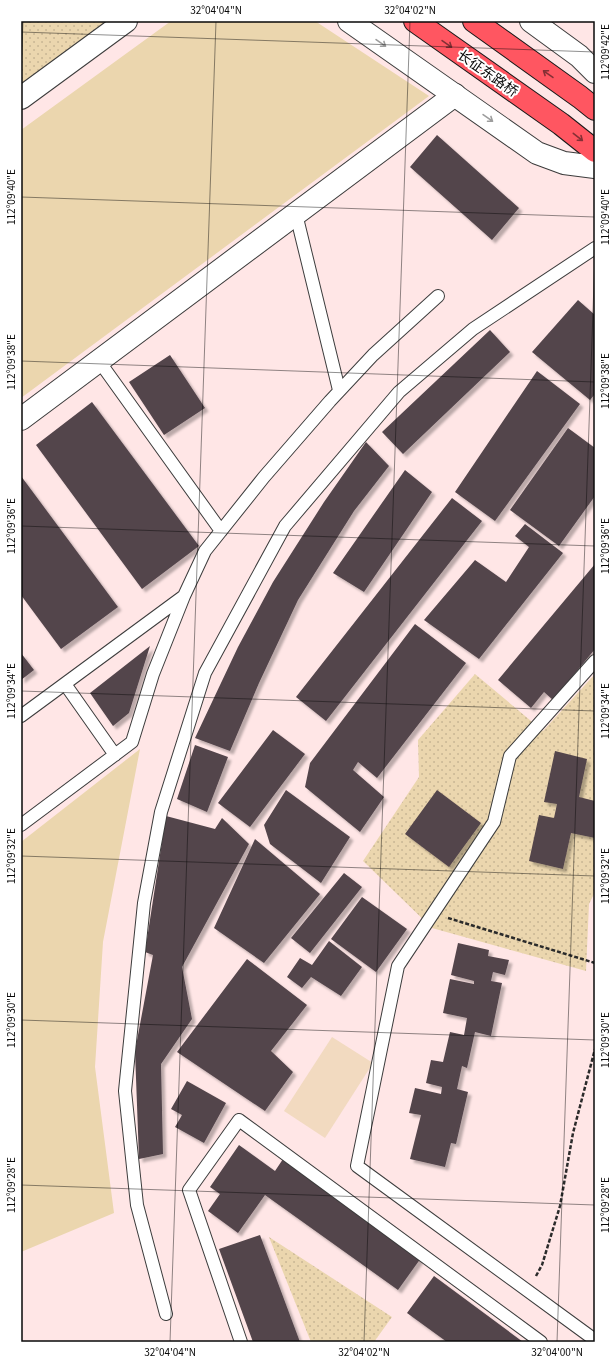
<svg xmlns="http://www.w3.org/2000/svg" width="616" height="1363" viewBox="0 0 616 1363" font-family="Georgia,'Noto Sans SC',serif">
  <style>
    .grass { fill: #ebd6ae }
    .park { fill: url(#park-dots) }
    .pitch { fill: #f2dac0 }
    .building { fill: #53454b; filter: url(#shadow) }
    .lines { fill: none; stroke-linecap: round; stroke-linejoin: round }
    .service-casing { stroke: #3c3c3c; stroke-width: 14 }
    .minor-casing { stroke: #3c3c3c; stroke-width: 24 }
    .tertiary-casing { stroke: #3c3c3c; stroke-width: 24 }
    .primary-casing { stroke: #1a1a1a; stroke-width: 24 }
    .path { stroke: #2b2b2b; stroke-width: 2.5; stroke-dasharray: 4 2; stroke-linecap: butt }
    .service { stroke: #fff; stroke-width: 12 }
    .minor { stroke: #fff; stroke-width: 22 }
    .tertiary { stroke: #fff; stroke-width: 22 }
    .primary { stroke: #ff5661; stroke-width: 22 }
    .oneway { stroke: #9d9d9d }
    .oneway2 { stroke: #843035 }
    .ticks { fill: none; stroke: #090909; stroke-width: 1; stroke-opacity: 0.45 }
    .labels { text-anchor: middle; stroke-width: 4; stroke-linejoin: round; paint-order: stroke }
    .street-label { font-size: 14px; fill: #090909; stroke: #fff }
    .neatline { fill: none; stroke: #090909; stroke-width: 1.5 }
    .ticks-label { font-size: 10px; text-anchor: middle; fill: #090909 }
  </style>
  <defs>
    <pattern id="park-dots" width="8" height="8" patternUnits="userSpaceOnUse"><rect width="8" height="8" fill="#ebd6ae"/><path d="M2 2h.1M6 6h.1" fill="none" stroke="#c8b694" stroke-width="1.8" stroke-linecap="round"/></pattern>
    <filter id="shadow"><feDropShadow dx="3.5" dy="3.5" stdDeviation="1" flood-color="#0004"/></filter>
  </defs>
  <rect width="100%" height="100%" fill="#ffe6e6"/>
  <path class="grass" d="M171,21H315L429,96L21,398V130Z
    M140,749L103,942L95,1067L114,1213L21,1252V842Z"/>
  <path class="park" d="M21,21H111L21,87Z
    M475,674L543,731L595,674V892L589,904L586,971L432,928L363,861L419,777L418,740Z
    M269,1237L392,1317L374,1342H311Z"/>
  <path class="pitch" d="M332,1037L373,1063L325,1138L284,1111Z"/>
  <path class="building" d="M437,135L519,208L492,240L410,167Z
    M578,300L595,315V394L590,400L532,352Z
    M490,330L510,352L403,454L382,432Z
    M170,355L205,408L164,435L129,382Z
    M537,371L580,404L495,521L455,492Z
    M92,402L199,546L142,589L36,445Z
    M568,428L595,448V496L559,546L510,510Z
    M366,442L389,466L354,511L298,600L259,683L230,751L195,738L238,647L273,582L324,502Z
    M405,470L432,492L364,592L333,573Z
    M21,476L118,607L61,649L21,595Z
    M452,498L482,521L326,721L296,697Z
    M525,524L563,553L479,659L424,620L475,560L506,582L529,547L515,536Z
    M595,564V649L553,700L544,692L531,708L498,680Z
    M415,624L466,663L377,778L358,762L353,770L384,797L360,832L305,787L310,763Z
    M150,646L129,713L113,726L90,693Z
    M21,653L34,670L21,680Z
    M273,730L305,754L250,827L218,803Z
    M195,745L228,757L207,812L177,799Z
    M555,751L587,759L579,797L595,801V838L571,833L563,869L529,861L539,815L554,818L557,804L544,802Z
    M286,790L350,837L321,883L270,844L264,825Z
    M437,790L481,823L449,867L405,834Z
    M166,816L215,829L222,818L249,844L182,967L192,1019L161,1064L163,1154L139,1159L135,1051L153,955L145,952Z
    M255,839L320,894L264,963L214,928Z
    M344,873L362,887L310,953L291,938Z
    M362,897L407,929L376,972L331,939Z
    M329,941L362,967L341,996L311,977L302,988L287,977L300,958L312,965Z
    M458,943L489,950L488,956L509,960L505,975L493,972L491,981L502,983L491,1036L475,1032L467,1068L462,1066L457,1089L468,1092L456,1144L451,1143L445,1167L410,1159L421,1115L409,1113L415,1088L441,1094L442,1087L426,1083L431,1060L443,1062L450,1032L464,1035L467,1018L443,1013L450,979L474,984V981L451,975Z
    M247,959L307,1005L271,1051L293,1072L265,1111L177,1052Z
    M187,1081L226,1103L204,1143L175,1127L182,1115L171,1109Z
    M239,1145L275,1171L283,1159L421,1258L398,1290L265,1195L238,1233L208,1211L220,1194L210,1187Z
    M260,1235L300,1342H253L219,1249Z
    M434,1276L523,1342H447L407,1313Z"/>
  <g class="lines">
    <g class="service-casing">
      <path id="service" d="M296,214L339,390
        M99,361L221,531
        M595,661L510,756L494,822L398,966L357,1166L595,1340
        M65,684L115,755
        M21,716L184,596
        M21,825L132,742L153,674L184,596L205,551L264,477L330,401L373,355L438,296
        M166,1314L137,1205L125,1091L144,903L161,812L205,673L285,526L399,392L473,329L595,248
        M241,1342L189,1190L239,1120L541,1342"/>
    </g>
    <g class="minor-casing">
      <path id="minor" d="M21,419L455,95"/>
    </g>
    <g class="tertiary-casing">
      <path id="tertiary" d="M349,21L537,153L564,163L595,167
        M531,21L579,56L595,72
        M21,98L126,21"/>
    </g>
    <g class="primary-casing">
      <path id="primary" d="M415,21L561,124L595,151
        M474,21L580,97L595,109"/>
    </g>
    <path class="path" d="M448,918L595,963
      M536,1276L542,1265L560,1206L573,1133L595,1049"/>
    <use href="#service" class="service"/>
    <use href="#minor" class="minor"/>
    <use href="#tertiary" class="tertiary"/>
    <use href="#primary" class="primary"/>
  </g>
  <defs><path id="oneway-shaft" d="M-6 0H5M1.5-3L5.5 0L1.5 3" fill="none" stroke-width="1.6" stroke-linecap="round" stroke-linejoin="round"/></defs>
  <g class="oneway">
    <use href="#oneway-shaft" transform="translate(381 43) rotate(35)"/>
    <use href="#oneway-shaft" transform="translate(488 118) rotate(35)"/>
  </g>
  <g class="oneway2">
    <use href="#oneway-shaft" transform="translate(447 44) rotate(35)"/>
    <use href="#oneway-shaft" transform="translate(548 74) rotate(-145)"/>
    <use href="#oneway-shaft" transform="translate(578 137) rotate(38)"/>
  </g>
  <path class="ticks" d="M21,32L595,52M21,73L23,21M21,197L595,217M21,361L595,382M21,526L595,546M21,691L595,711M21,856L595,876M21,1020L595,1040M21,1185L595,1205M170,1342L216,21M364,1342L410,21M557,1342L595,254"/>
  <g class="labels">
    <g class="street-label">
      <text transform="translate(488 73) rotate(35)" y="5">长征东路桥</text>
    </g>
  </g>
  <rect width="616" height="1363" fill="none" stroke="#ffffff" stroke-width="44"/>
  <rect x="22" y="22" width="572" height="1319" class="neatline"/>
  <g class="ticks-label">
    <text x="216" y="14">32°04'04"N</text>
    <text x="410" y="14">32°04'02"N</text>
    <text transform="translate(605 52) rotate(-90)" y="4">112°09'42"E</text>
    <text transform="translate(11 197) rotate(-90)" y="4">112°09'40"E</text>
    <text transform="translate(605 217) rotate(-90)" y="4">112°09'40"E</text>
    <text transform="translate(11 362) rotate(-90)" y="4">112°09'38"E</text>
    <text transform="translate(605 381) rotate(-90)" y="4">112°09'38"E</text>
    <text transform="translate(11 526) rotate(-90)" y="4">112°09'36"E</text>
    <text transform="translate(605 546) rotate(-90)" y="4">112°09'36"E</text>
    <text transform="translate(11 691) rotate(-90)" y="4">112°09'34"E</text>
    <text transform="translate(605 711) rotate(-90)" y="4">112°09'34"E</text>
    <text transform="translate(11 856) rotate(-90)" y="4">112°09'32"E</text>
    <text transform="translate(605 876) rotate(-90)" y="4">112°09'32"E</text>
    <text transform="translate(11 1020) rotate(-90)" y="4">112°09'30"E</text>
    <text transform="translate(605 1040) rotate(-90)" y="4">112°09'30"E</text>
    <text transform="translate(11 1185) rotate(-90)" y="4">112°09'28"E</text>
    <text transform="translate(605 1205) rotate(-90)" y="4">112°09'28"E</text>
    <text x="170" y="1356">32°04'04"N</text>
    <text x="364" y="1356">32°04'02"N</text>
    <text x="557" y="1356">32°04'00"N</text>
  </g>
</svg>
